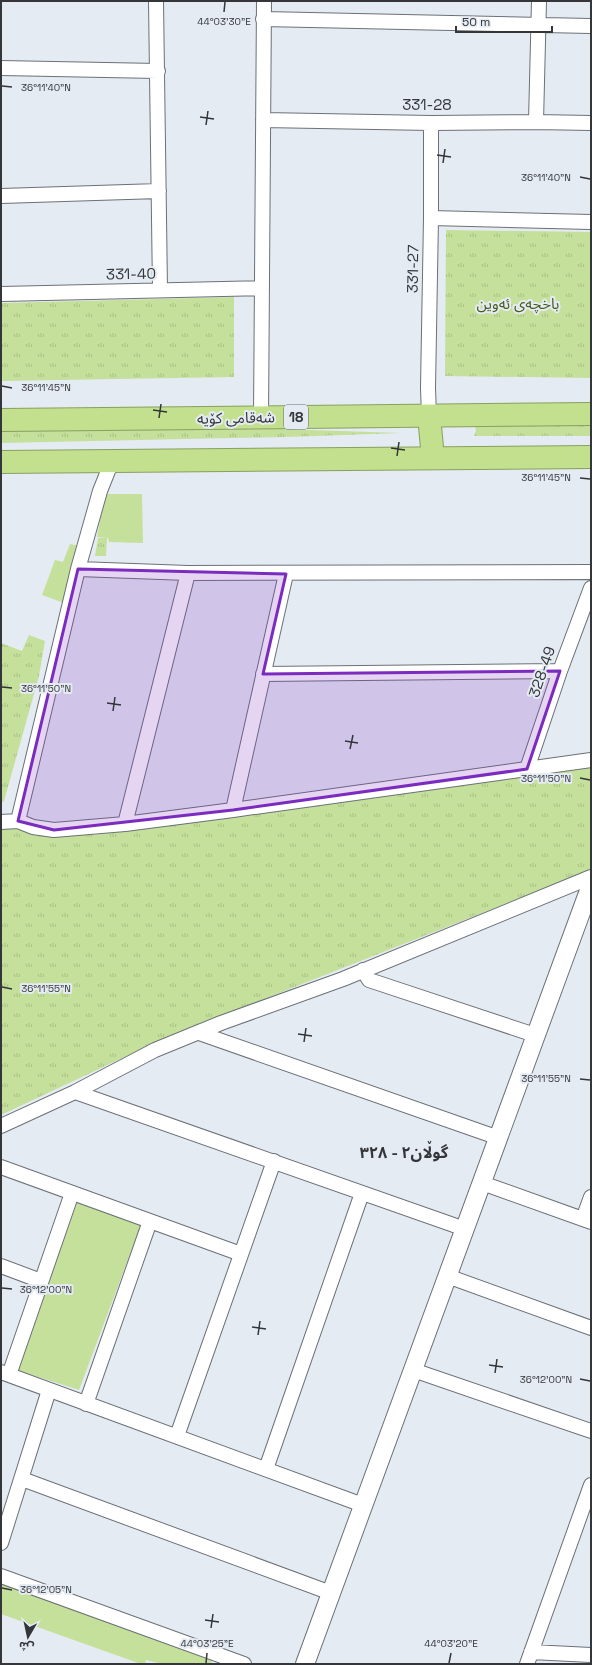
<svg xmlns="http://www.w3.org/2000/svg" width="592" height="1665" viewBox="0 0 592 1665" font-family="'Space Grotesk','Noto Sans Arabic',sans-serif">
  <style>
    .park { fill: url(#park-tufts) }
    .garden { fill: #c4e09b }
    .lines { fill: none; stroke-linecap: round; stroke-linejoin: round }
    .minor-casing { stroke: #6b7177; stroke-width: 16 }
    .tertiary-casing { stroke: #6b7177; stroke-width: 20 }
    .trunk-casing { stroke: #87a05e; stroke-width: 24 }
    .minor { stroke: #fff; stroke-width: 14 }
    .tertiary { stroke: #fff; stroke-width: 18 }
    .trunk { stroke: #c2e08e; stroke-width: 22 }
    .marked { fill: #7b2cbf; fill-opacity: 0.2; stroke: #7b2cbf; stroke-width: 3; stroke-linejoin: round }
    .ticks { fill: none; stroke: #343639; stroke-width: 1.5 }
    .labels { text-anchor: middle; stroke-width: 4; stroke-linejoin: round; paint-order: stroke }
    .shield { fill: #e5ebf3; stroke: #696c71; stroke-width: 1 }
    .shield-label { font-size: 14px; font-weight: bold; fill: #343639 }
    .street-label { font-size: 15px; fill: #343639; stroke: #e5ebf3 }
    .park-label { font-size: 15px; fill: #475c1f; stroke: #e5ebf3 }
    .neighbourhood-label { font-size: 16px; font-weight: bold; fill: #343639; stroke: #e5ebf3 }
    .ticks-label { font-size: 10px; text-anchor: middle; fill: #343639; stroke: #e5ebf3; stroke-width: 4; stroke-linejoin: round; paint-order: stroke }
  </style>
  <defs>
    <pattern id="park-tufts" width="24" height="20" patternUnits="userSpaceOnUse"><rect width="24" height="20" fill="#c4e09b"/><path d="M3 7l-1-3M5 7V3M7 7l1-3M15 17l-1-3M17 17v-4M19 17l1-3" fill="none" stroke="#a9c186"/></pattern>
  </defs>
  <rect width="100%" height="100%" fill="#e5ebf3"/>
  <path class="park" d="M446,230L591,232V378L445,376Z
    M234,297V377L1,381V303Z
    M474,423L591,424V436H474L476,430Z
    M280,429L402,433L285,437L1,443V431Z
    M98,538H107L106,556H95Z
    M29,635L45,641L39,676L4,801L1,803V643L22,651Z
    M591,767V870L165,1038L1,1115V827L23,821L35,833L94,835Z"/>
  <path class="garden" d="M105,494H142L143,543L109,542L108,538L97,537Z
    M70,544L79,546L64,603L42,595L55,560L63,562Z
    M77,1203L141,1225L79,1390L17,1370Z
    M1,1583L212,1660L211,1664H163L146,1660L145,1664H141L1,1614Z"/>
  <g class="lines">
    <g class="minor-casing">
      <path id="minor" d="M156,1L160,290
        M263,19L591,26
        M1,68L158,71
        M263,120L431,123L536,122L591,123
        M536,122L539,1
        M1,196L159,191
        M431,218L591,222
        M1,294L262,288
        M429,416L428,388L431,218V123
        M261,418L264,1
        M78,569L188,573L591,572
        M263,674L560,671
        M527,769L560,671L591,588
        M233,810L286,574
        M18,821L78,569L100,491L112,461
        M1,822L18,821L33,827L54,830L125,824L233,810L591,760
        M125,824L188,573
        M363,970L369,980L535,1035
        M199,1033L499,1138
        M75,1092L465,1229
        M1,1126L75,1092L155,1050L221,1023L343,979L591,877
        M1,1167L241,1254
        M482,1183L591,1222
        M583,1219L591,1197
        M1,1266L41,1281
        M447,1276L591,1328
        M413,1370L591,1431
        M1,1372L363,1505
        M9,1375L72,1193
        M86,1404L150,1221
        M177,1436L274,1161
        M266,1469L362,1193
        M22,1479L331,1593
        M1,1543L49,1390
        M1,1576L244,1664
        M531,1652L591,1655
        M527,1664L591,1485"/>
    </g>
    <g class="tertiary-casing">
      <path id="tertiary" d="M305,1664L591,885"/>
    </g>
    <g class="trunk-casing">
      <path id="trunk" d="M429,416L433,458
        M1,420L591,414
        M1,462L591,457"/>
    </g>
    <use href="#minor" class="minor"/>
    <use href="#tertiary" class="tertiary"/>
    <use href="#trunk" class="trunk"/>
  </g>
  <path class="marked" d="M78,569L286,574L263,674L560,671L527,769L233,810L54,830L18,821Z"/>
  <path class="ticks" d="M224,12L225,2M2,86L12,87M200,117L214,119M206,125L208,111M437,155L451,157M443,163L445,149M580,177L590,179M2,386L12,388M153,410L167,412M159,418L161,404M391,448L405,450M397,456L399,442M580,478L590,479M2,687L12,688M107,703L121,705M113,711L115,697M345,741L358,743M350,749L353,735M580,778L590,780M2,987L12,989M298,1034L312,1036M304,1042L306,1028M580,1079L590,1080M2,1288L12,1289M252,1327L266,1329M258,1335L260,1321M489,1365L503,1367M495,1373L497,1359M580,1379L590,1381M2,1588L12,1590M205,1620L219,1622M211,1628L213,1614M206,1663L207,1653M449,1663L451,1653"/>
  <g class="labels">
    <rect class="shield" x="284" y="405" width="24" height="24" rx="3"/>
    <g class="shield-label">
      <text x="296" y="422">18</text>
    </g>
    <g class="street-label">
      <text x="427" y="110">331-28</text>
      <text transform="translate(413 269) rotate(-89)" y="5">331-27</text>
      <text transform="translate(131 274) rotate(-1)" y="5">331-40</text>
      <text transform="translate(236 418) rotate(-1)" y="5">شەقامی کۆیە</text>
      <text transform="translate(542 672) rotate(-71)" y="5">328-49</text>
    </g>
    <g class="park-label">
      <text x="518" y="309">باخچەی ئەوین</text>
    </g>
    <g class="neighbourhood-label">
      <text x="404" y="1158">گوڵان٢ - ٣٢٨</text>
    </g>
  </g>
  <g class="ticks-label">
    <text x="224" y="25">44°03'30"E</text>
    <text x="46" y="91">36°11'40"N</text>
    <text x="546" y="181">36°11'40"N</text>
    <text x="46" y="391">36°11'45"N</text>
    <text x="546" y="481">36°11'45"N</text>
    <text x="46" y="692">36°11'50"N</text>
    <text x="546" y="782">36°11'50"N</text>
    <text x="46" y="992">36°11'55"N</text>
    <text x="546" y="1082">36°11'55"N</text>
    <text x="46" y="1293">36°12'00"N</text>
    <text x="546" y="1383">36°12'00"N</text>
    <text x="46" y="1593">36°12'05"N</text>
    <text x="207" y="1647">44°03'25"E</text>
    <text x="451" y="1647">44°03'20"E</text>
  </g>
  <rect width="592" height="1665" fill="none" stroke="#343639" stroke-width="4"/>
  <g transform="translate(28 1637) rotate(189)" stroke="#e5ebf3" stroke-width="3" paint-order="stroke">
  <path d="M0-3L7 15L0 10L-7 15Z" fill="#343639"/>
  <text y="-6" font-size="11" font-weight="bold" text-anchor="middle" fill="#343639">ش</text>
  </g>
  <path d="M456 26v6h96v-6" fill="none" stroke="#343639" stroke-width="2"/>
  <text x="462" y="26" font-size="12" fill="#343639" stroke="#e5ebf3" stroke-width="3" paint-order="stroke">50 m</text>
</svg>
